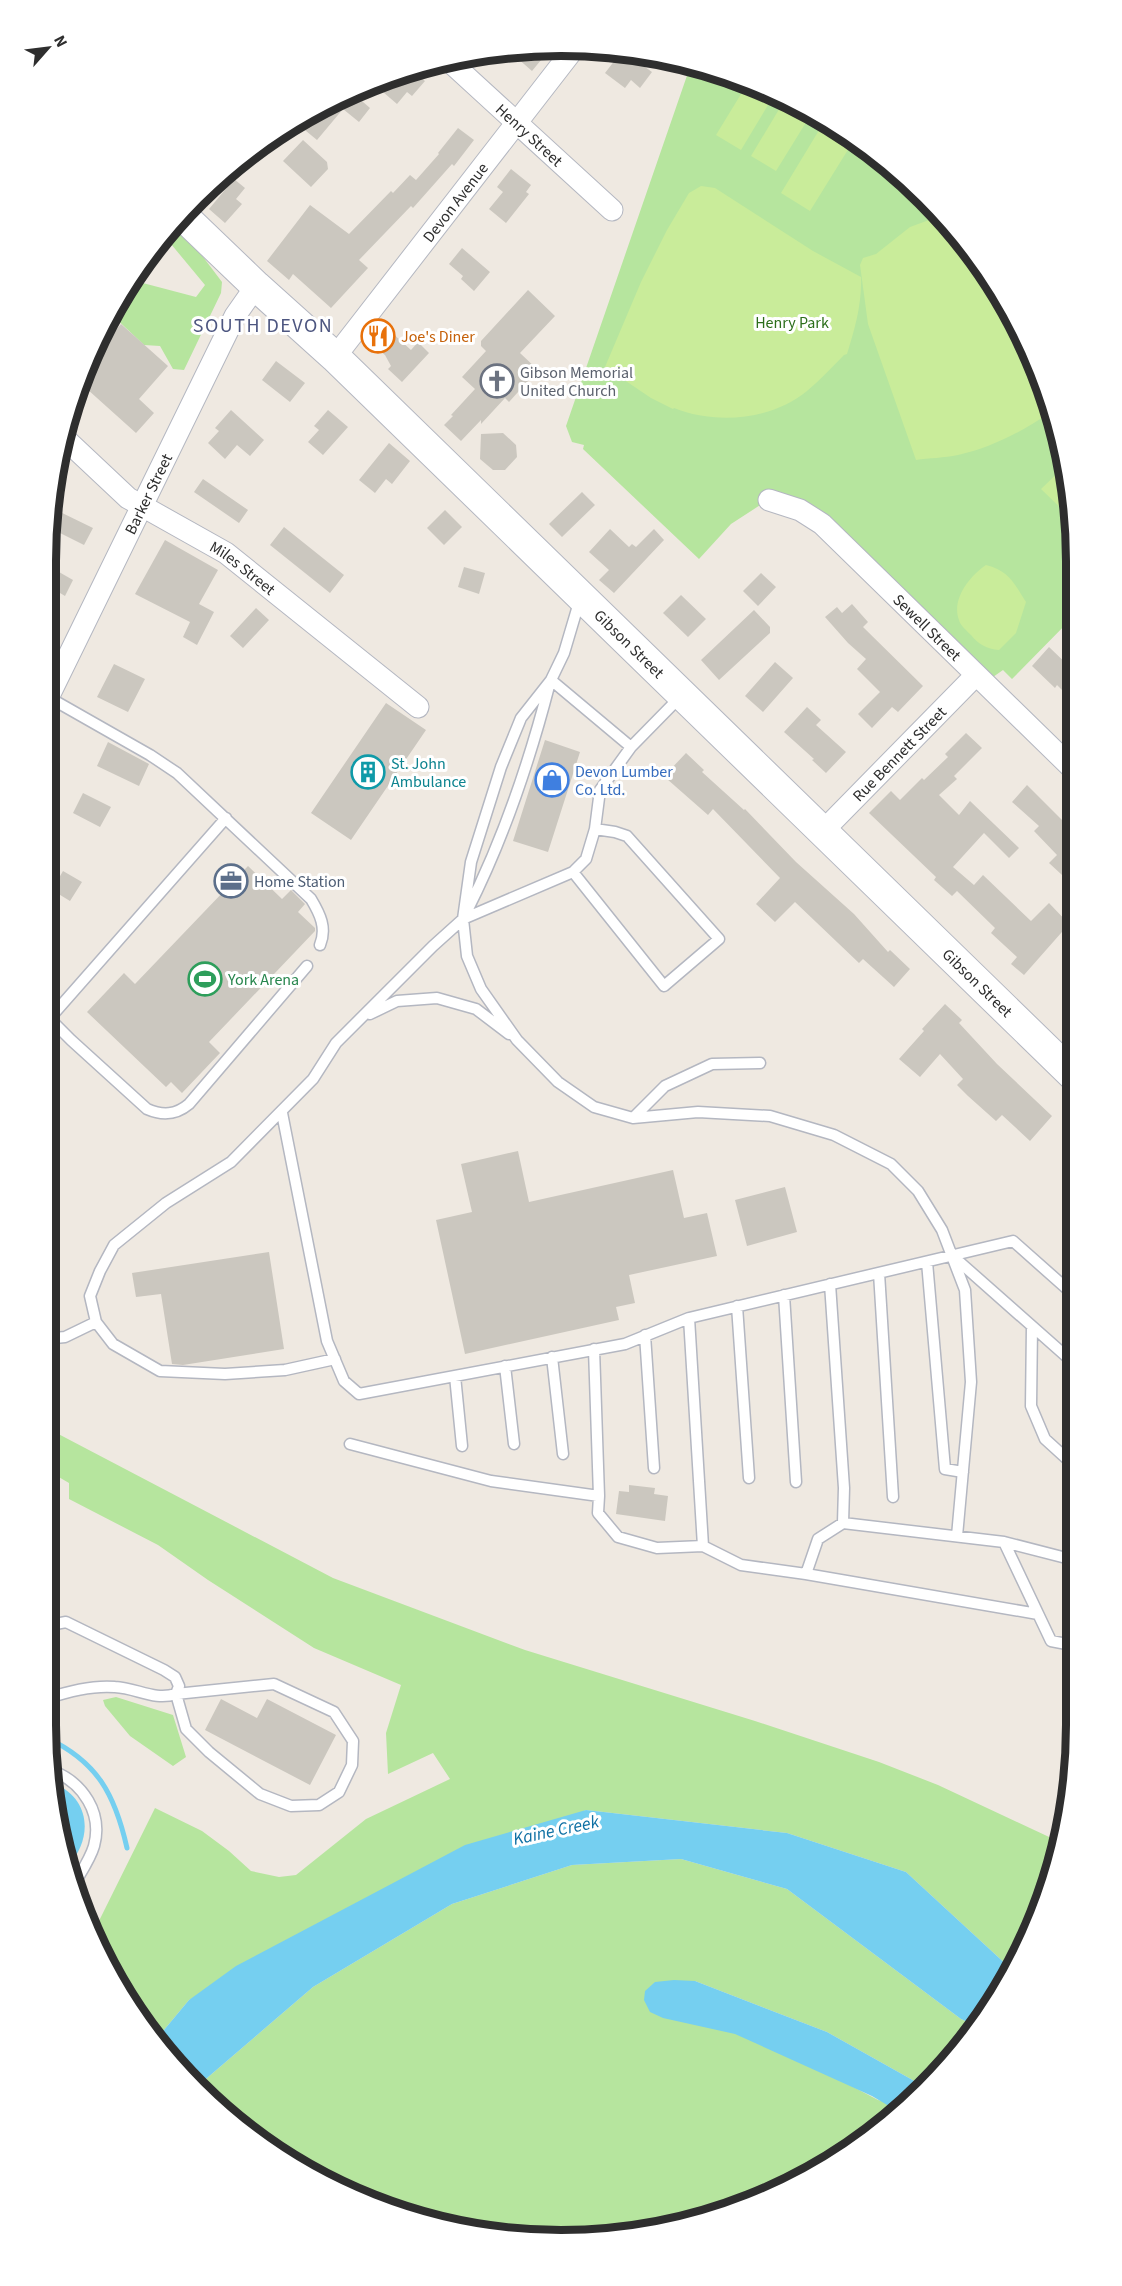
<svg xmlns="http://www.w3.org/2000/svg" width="1122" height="2286" viewBox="0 0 1122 2286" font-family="'Source Sans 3',sans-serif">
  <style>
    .green { fill: #b6e59e }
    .pitch { fill: #c9ec9a }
    .water { fill: #75cff0 }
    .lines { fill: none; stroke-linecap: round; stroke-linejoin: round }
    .stream { stroke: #75cff0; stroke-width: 5 }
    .building { fill: #cbc7bf }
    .service-casing { stroke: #b4b7c1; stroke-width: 13 }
    .minor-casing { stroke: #b4b7c1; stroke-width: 23 }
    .secondary-casing { stroke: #b4b7c1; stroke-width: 32 }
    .service { stroke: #fff; stroke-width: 10 }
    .minor { stroke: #fff; stroke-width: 21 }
    .secondary { stroke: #fff; stroke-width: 30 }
    .labels { text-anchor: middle; stroke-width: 6; stroke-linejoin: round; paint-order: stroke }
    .street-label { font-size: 16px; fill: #2e2e2e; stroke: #fff }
    .park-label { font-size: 16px; fill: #2c6e1b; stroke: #fff }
    .food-label { font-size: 16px; fill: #c56008; stroke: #fff; text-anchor: start }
    .worship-label { font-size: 16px; fill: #5b616d; stroke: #fff; text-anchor: start }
    .culture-label { font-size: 16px; fill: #0d838f; stroke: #fff; text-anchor: start }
    .shop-label { font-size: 16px; fill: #366cbe; stroke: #fff; text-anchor: start }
    .service-label { font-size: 16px; fill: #4e5e75; stroke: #fff; text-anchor: start }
    .leisure-label { font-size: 16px; fill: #27864d; stroke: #fff; text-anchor: start }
    .water-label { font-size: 18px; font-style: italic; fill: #0d6fa3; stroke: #fff }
    .quarter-label { font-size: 20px; letter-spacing: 1.5px; fill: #4d5680; stroke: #fff }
    .rim { fill: none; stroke: #2e2e2e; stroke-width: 8 }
  </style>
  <rect width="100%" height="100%" fill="#efe9e1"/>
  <path class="green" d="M691,64L759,84L875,151L970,247L1038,363L1073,493V617L1012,679L1003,670L993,677L822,524L768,500L731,524L699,559L583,449L584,445L572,442L566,426Z
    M176,233L188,237L222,282L221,293L184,370L173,369L160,346L144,345L111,314L131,275L139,282L196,297L205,285L166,238Z
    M45,1427L333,1578L525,1650L755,1721L879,1762L938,1785L1062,1843L1038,1923L1010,1968L906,1872L787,1833L586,1810L189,2000L154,2042L94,1931L155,1808L202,1831L229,1851L251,1871L279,1877L296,1875L366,1819L450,1779L433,1753L388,1774L386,1733L401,1685L314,1648L208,1580L158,1545L69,1499V1483L45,1469Z
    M116,1697L173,1715L186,1757L173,1766L130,1736L105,1706L103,1700Z
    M681,1859L787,1889L961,2019L974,2025L949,2065L925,2087L827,2032L695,1981L738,2026L878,2100L905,2107L875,2135L790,2188L629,2237L460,2231L363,2202L275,2154L200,2084L313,1987L452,1904L572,1865Z"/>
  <path class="pitch" d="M749,81L774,95L741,150L716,135Z
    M784,101L810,116L776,171L751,156Z
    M824,122L854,140L810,211L781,193Z
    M701,186L715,188L813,251L861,277C862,304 855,328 847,354L844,355C832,367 820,380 807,391C772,420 716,425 674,408L673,409L651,398L605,367L641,282L667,230L689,193Z
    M940,216L970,247L1038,363L1051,412C1023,431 991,448 958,455C944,458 929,458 916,460L868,324L860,265L863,258L876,254L910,227Z
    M1065,466L1073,493V520L1041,489Z
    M986,565C1009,571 1014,583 1026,602L1016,633L999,650C987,649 978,644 971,635C967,631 960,625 959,620C951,599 970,576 986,565Z"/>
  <path class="water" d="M55,1784C91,1799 93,1839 68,1866Z
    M586,1810L787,1833L906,1872L1010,1968L974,2025L961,2019L787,1889L681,1859L572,1865L452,1904L313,1987L200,2084L154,2042L189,2000L236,1966L465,1845Z
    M674,1980L695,1981L827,2032L925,2087L899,2112L872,2096L735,2034L663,2018L650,2012L644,2000L645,1991L655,1982Z"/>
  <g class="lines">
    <path class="stream" d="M47,1738C98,1762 115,1795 127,1848"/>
  </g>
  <path class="building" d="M538,47L546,54L532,71L508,50Z
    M622,51L640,53L635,60L652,72L640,88L631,80L625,88L605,73Z
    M411,70L425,81L412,96L407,92L397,104L383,92L399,73Z
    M362,85L355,95L370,108L359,122L343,109L317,140L300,126L312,112Z
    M458,128L474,140L454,166L452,164L413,208L411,206L359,260L368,268L331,308L293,274L289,280L267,261L310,205L349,234L391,191L393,193L410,175L416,180L439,154L438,153Z
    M303,140L327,162L328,169L311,187L283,161Z
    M511,169L531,185L526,192L529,194L506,223L489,209L503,192L497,187Z
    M234,179L245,188L236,199L242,204L225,223L209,209Z
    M462,248L490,272L474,291L461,279L463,276L449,264Z
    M528,290L555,316L520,353L538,370L509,402L505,398L481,424V420L461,441L444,425L453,416L451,415L475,389L462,377L486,351L481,346V341Z
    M380,322L411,350L418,342L429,353L402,382L388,369L391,366L385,355L366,340Z
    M121,324L168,366L139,399L154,413L136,433L87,389L71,406L82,371Z
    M276,361L305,383L290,402L262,380Z
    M231,410L264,440L250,456L237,445L225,459L208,443L219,431L215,428Z
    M328,410L348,427L323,455L308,442L319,430L314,426Z
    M503,433L516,445L517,457L505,470H493L480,459L481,434Z
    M389,443L410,461L392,484L386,479L375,493L359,480Z
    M203,479L248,510L239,523L194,492Z
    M582,492L595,505L562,537L549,524Z
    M56,510L93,528L84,545L48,527Z
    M445,510L462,527L444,545L427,528Z
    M284,527L344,575L330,593L270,545Z
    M610,529L629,547L632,544L636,547L654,529L664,540L614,593L599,580L609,570L589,552Z
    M165,540L218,570L199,604L214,612L197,645L183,637L190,622L135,594Z
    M45,564L73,580L65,596L45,584Z
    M464,567L485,573L479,594L458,587Z
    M761,573L776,587L758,606L743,591Z
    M681,595L706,619L688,637L663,613Z
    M852,604L868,622L863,627L923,686L898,712L892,707L872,728L858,714L880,692L857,669L866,659L848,643L825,617L837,607L842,613Z
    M256,608L269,620L243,648L230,636Z
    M754,610L770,627V633L719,680L701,660Z
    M1049,647L1073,670V701L1057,685L1055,688L1032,666Z
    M775,662L793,678L763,712L745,696Z
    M114,664L145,679L128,712L97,697Z
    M386,703L426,730L351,840L311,813Z
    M807,707L821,720L816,725L846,752L826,773L812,760L814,759L784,732Z
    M966,733L982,748L954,776L957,779L939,795L959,815L970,801L1019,848L1009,858L984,833L953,867L974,885L983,875L1031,921L1049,903L1069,924L1024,975L1011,964L1017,957L991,933L995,928L957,891L952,896L934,880L936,877L869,813L891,791L900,800L922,778L924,780L948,757L945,754Z
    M545,740L580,752L548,852L513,841Z
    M108,742L149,764L139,786L97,766Z
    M686,753L704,770L702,772L744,810L745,809L796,862L854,914L888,952L890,950L910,969L894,987L863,959L859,963L795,902L775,922L756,904L780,878L713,809L708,815L667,779L671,775L668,772Z
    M1027,785L1074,832V886L1049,863L1057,855L1034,831L1039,826L1012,802Z
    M83,793L111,807L100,827L73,813Z
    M248,866L282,899L291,890L305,904L298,912L315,928V931L209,1042L220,1053L182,1093L171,1082L166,1087L87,1012L124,973L135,984Z
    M63,871L82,882L70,901L52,890Z
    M945,1004L962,1020L959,1023L997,1064L1052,1116L1030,1141L1002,1115L996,1121L968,1096L957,1085L963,1079L940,1054L920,1077L899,1059L924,1031L922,1029Z
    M518,1151L529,1202L673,1170L684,1218L707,1213L717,1256L629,1275L635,1303L616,1307L619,1320L465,1354L436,1220L472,1212L461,1164Z
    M785,1187L797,1232L747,1246L735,1200Z
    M269,1252L284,1349L183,1365L172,1364L161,1294L136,1297L132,1273Z
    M629,1485L655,1488L654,1494L668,1496L665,1521L616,1514L619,1491L629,1492Z
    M221,1699L257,1718L267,1699L336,1735L310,1785L205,1730Z"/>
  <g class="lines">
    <g class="service-casing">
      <path id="service" d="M580,599L564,653L551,680L631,747L682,695
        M551,680L521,718L501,767L471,862L463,919L467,956L481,989L517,1040L558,1082L594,1107L633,1118L698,1112L770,1116L834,1135L891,1164L918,1191L942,1230L965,1290L971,1382L957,1536
        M48,697L150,755L177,773L311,899C320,914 327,928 320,945
        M573,872L664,986L719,939L627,836L615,832L595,829
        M467,911C503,840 529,763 549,686
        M45,1014L71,1040L147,1109C163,1116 176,1115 189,1104L307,966
        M370,1014L397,1001L437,998L476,1009L509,1034
        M50,1018L226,818
        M282,1113L327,1341L344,1381L359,1394L625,1344L689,1318L1013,1241L1075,1296
        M633,1118L665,1086L712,1064L760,1063
        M955,1258L1076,1365
        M927,1262L945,1469L963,1472
        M879,1273L893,1497
        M830,1284L844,1488L843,1523
        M784,1295L796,1482
        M737,1306L749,1478
        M689,1318L703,1546
        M1032,1326L1031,1406L1045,1439L1067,1459L1076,1460
        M645,1335L654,1468
        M45,1339L65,1337L96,1322
        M594,1349L599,1496
        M552,1357L563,1454
        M335,1359L285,1370L225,1374L160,1371L113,1344L96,1322L90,1296L100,1271L114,1245L166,1203L231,1162L313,1079L336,1043L433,946L463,919L573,872L586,859L595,829L600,790L631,747
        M505,1366L514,1444
        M455,1376L462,1446
        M350,1444L491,1481L599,1496L598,1513L618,1537L657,1548L703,1546L741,1565L806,1574L1038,1614
        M1004,1542L1051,1641L1077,1646
        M806,1574L818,1539L843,1523L1004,1542L1074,1560
        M274,1684L334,1712L353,1741L352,1765L339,1792L319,1805L291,1806L260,1794L209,1752L186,1729L176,1694Z
        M45,1699C67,1692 92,1685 115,1687C137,1688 154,1701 176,1694L179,1686L175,1677L164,1670L66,1622L45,1626
        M53,1771C83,1783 103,1813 94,1846C90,1860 79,1875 72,1888"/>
    </g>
    <g class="minor-casing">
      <g id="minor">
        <path id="s1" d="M447,59L612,210"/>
        <path id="s2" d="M335,357L576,46"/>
        <path id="s3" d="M62,436L128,498L226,553L418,707"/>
        <path id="s4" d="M769,500L800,510L822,524L1074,770"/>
        <path id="s5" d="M45,704L235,316L256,286"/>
        <path id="s6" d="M822,832L976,675"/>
      </g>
    </g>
    <g class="secondary-casing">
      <g id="secondary">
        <path id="s7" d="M181,214L256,286L335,357L1075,1077"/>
      </g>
    </g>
    <use href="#service" class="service"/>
    <use href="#minor" class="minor"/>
    <use href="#secondary" class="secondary"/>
  </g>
  <defs>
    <g id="restaurant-ring" transform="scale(1.725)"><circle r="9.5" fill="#fff" stroke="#e8710a" stroke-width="1.5"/><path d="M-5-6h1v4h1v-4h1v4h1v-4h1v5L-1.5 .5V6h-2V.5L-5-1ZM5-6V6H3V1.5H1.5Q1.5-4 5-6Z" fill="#e8710a"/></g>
    <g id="church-ring" transform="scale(1.725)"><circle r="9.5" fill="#fff" stroke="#6b7280" stroke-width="1.5"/><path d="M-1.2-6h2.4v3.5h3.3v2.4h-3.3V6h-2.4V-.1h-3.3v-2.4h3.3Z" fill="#6b7280"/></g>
    <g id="building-ring" transform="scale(1.725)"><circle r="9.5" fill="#fff" stroke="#0f9aa8" stroke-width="1.5"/><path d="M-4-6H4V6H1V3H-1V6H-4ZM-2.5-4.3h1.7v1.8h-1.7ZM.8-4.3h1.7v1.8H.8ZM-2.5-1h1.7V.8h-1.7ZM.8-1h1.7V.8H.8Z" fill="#0f9aa8"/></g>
    <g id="shop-ring" transform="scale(1.725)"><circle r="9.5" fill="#fff" stroke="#3f7fe0" stroke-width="1.5"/><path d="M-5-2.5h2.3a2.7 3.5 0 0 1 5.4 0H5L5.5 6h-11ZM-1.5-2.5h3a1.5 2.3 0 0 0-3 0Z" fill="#3f7fe0"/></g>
    <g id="office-ring" transform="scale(1.725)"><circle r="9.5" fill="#fff" stroke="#5c6f8a" stroke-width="1.5"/><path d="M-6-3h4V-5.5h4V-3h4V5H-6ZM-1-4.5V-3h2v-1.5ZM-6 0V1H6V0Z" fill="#5c6f8a"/></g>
    <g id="stadium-ring" transform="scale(1.725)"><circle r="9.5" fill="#fff" stroke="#2e9e5b" stroke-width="1.5"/><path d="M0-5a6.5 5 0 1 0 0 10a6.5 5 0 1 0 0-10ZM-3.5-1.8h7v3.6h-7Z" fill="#2e9e5b"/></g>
  </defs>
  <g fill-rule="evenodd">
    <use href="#restaurant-ring" x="378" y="336"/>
    <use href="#church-ring" x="497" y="381"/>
    <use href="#building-ring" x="368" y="772"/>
    <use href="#shop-ring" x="552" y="780"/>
    <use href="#office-ring" x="231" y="881"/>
    <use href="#stadium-ring" x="205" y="979"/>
  </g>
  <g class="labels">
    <g class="street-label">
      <text dy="6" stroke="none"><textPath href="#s1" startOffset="112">Henry Street</textPath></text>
      <text dy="6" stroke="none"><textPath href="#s2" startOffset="196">Devon Avenue</textPath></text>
      <text dy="6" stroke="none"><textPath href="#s5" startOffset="234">Barker Street</textPath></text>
      <text dy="6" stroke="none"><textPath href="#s3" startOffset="225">Miles Street</textPath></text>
      <text dy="6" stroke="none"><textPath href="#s4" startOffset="206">Sewell Street</textPath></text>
      <text dy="6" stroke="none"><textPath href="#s7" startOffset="621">Gibson Street</textPath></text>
      <text dy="6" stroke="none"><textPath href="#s6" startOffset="110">Rue Bennett Street</textPath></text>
      <text dy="6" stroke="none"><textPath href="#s7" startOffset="1107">Gibson Street</textPath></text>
    </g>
    <g class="park-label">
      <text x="792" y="328">Henry Park</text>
    </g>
    <g class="food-label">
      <text x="401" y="342">Joe's Diner</text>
    </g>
    <g class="worship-label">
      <text x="520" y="378">Gibson Memorial<tspan x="520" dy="18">United Church</tspan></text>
    </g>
    <g class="culture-label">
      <text x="391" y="769">St. John<tspan x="391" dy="18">Ambulance</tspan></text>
    </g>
    <g class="shop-label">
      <text x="575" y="777">Devon Lumber<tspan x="575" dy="18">Co. Ltd.</tspan></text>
    </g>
    <g class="service-label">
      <text x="254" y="887">Home Station</text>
    </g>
    <g class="leisure-label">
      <text x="228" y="985">York Arena</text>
    </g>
    <g class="water-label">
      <text transform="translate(556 1830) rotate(-12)" y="6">Kaine Creek</text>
    </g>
    <g class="quarter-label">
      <text x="263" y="332">SOUTH DEVON</text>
    </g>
  </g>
  <path d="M0 0H1122V2286H0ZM561 56H561A505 505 0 0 1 1066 561V1725A505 505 0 0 1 561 2230H561A505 505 0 0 1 56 1725V561A505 505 0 0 1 561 56Z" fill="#fff" fill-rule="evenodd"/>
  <path class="rim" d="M561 56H561A505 505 0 0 1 1066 561V1725A505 505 0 0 1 561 2230H561A505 505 0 0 1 56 1725V561A505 505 0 0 1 561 56Z"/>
  <g transform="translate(48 48) rotate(62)" stroke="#ffffff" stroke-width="4.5" paint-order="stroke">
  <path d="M0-4.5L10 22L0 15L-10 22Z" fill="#2e2e2e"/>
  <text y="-9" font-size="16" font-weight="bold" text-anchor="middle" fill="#2e2e2e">N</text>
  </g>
</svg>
